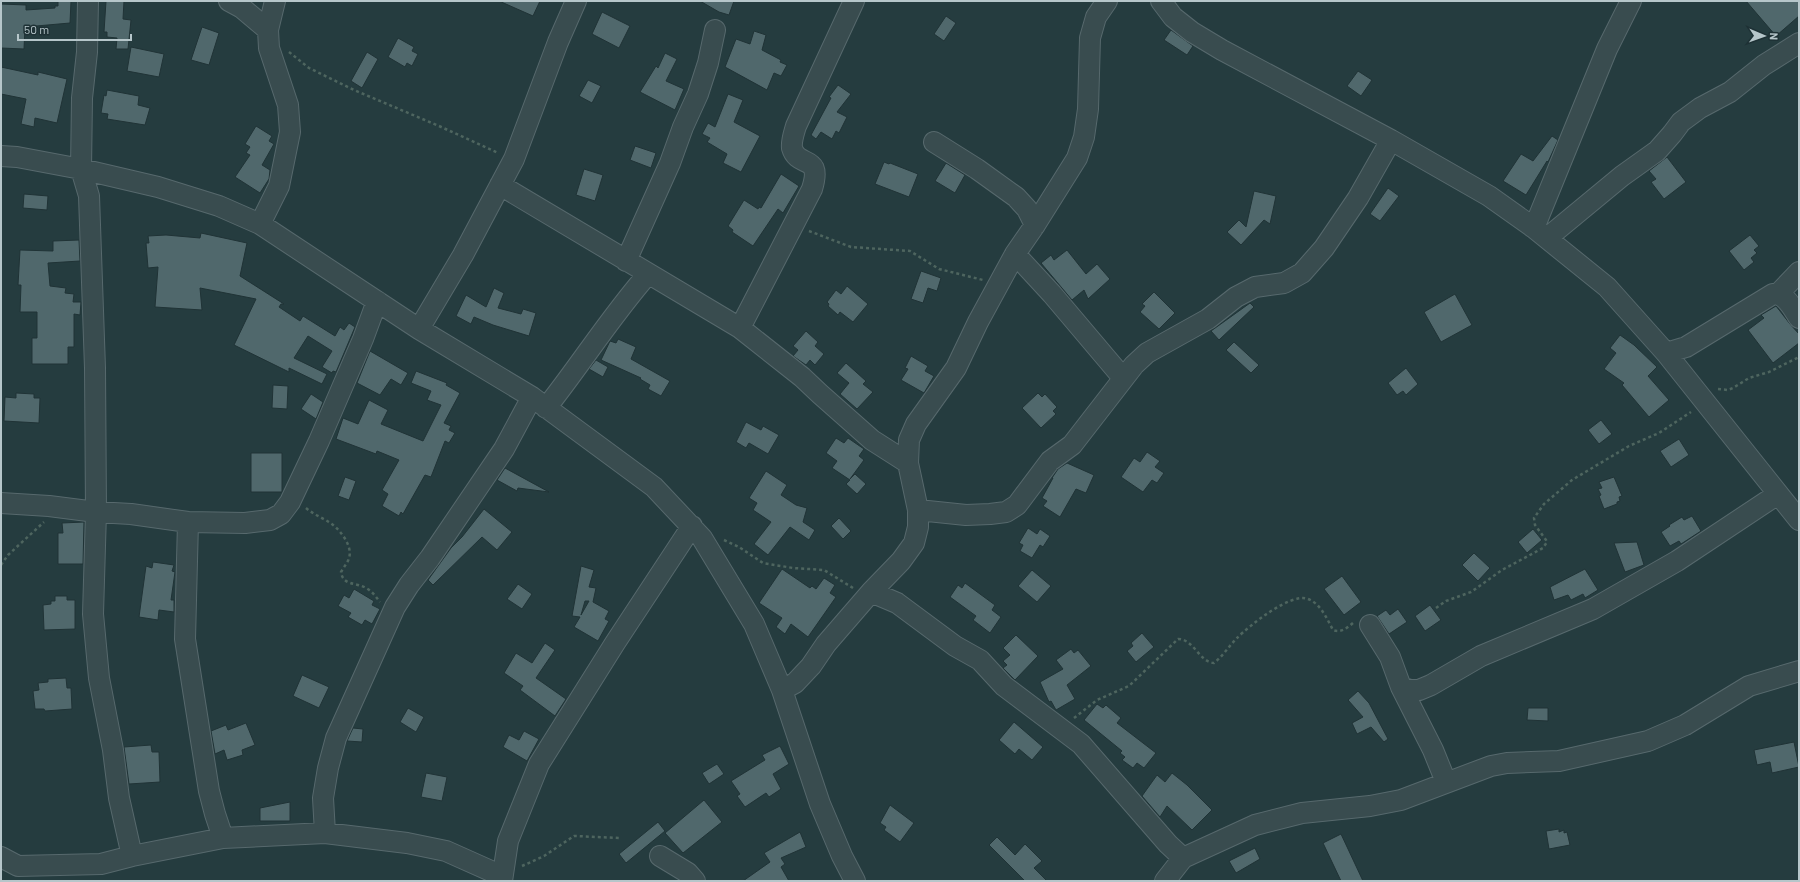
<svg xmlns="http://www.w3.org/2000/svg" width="1800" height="882" viewBox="0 0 1800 882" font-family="Barlow,sans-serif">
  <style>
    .building { fill: #50686c; stroke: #203336; fill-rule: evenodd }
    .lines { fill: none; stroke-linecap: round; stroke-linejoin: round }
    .minor-casing { stroke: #57696d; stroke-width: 22 }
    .path { stroke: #4e655f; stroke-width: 2.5; stroke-dasharray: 3 3; stroke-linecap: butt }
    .minor { stroke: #394c4f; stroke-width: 20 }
  </style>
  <rect width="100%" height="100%" fill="#253c3f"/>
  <path class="building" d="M58,1H71L70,23L25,27L24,49L1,48V4L26,5V10L55,8V6H58Z
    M106,1H124L123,19L131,20L128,49H116L117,38L107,37V32H104Z
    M499,1H540L533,16Z
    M700,1H734L729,15L719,12Z
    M1746,1H1799V16L1776,36Z
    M602,12L630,26L619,48L592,34Z
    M946,16L956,23L944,41L934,34Z
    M202,27L219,33L209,65L191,60Z
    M1171,30L1193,46L1187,55L1164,40Z
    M754,31L766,35L762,50L781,60L780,62L787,65L781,76L774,73L767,90L725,67L736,39L750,44Z
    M398,38L414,47L412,51L418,54L412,66L407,63L405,67L388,57Z
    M131,47L164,54L159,77L127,71Z
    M367,52L378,59L362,88L351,81Z
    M665,53L677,59L666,81L684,89L675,110L640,92L656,66L658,68Z
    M1,67L38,75V72L67,79L57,123L35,118L34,127L21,124L26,99L1,94Z
    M1358,71L1372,80L1361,96L1347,86Z
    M588,80L601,86L592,103L579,96Z
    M838,85L851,94L837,112L847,117L839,133L836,131L832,139L821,132L816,139L811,135L831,98L829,97Z
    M107,90L139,96L138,105L150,108L145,125L107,119L108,114L101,113L104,95L106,96Z
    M728,94L743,100L734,122L760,136L741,172L723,163L727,154L707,142L710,138L702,134L708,123L715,127Z
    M256,126L272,136L269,141L274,144L262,165L270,170L269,179L260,193L235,177L250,155L246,153L250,147L245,144Z
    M1552,136L1558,140L1548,162L1547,161L1526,195L1503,181L1521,154L1533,161Z
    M635,146L656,153L651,168L630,160Z
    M1667,157L1686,182L1664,199L1651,182L1656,179L1649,171Z
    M884,162L889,164L890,163L918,174L909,197L875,184Z
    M946,163L965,175L955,193L935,181Z
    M584,169L603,175L595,201L576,195Z
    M781,174L799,186L783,213L778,209L753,246L732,232L733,230L728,226L744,200L758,209L759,207L761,208Z
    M1388,188L1399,196L1380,221L1370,214Z
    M1254,191L1276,196L1270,224L1264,220L1241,245L1227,232L1239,220L1246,227Z
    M24,194L48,196L47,210L23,208Z
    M201,233L247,243L240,276L284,304H281L279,307L300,321L303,316L335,336L340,327L344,330L349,323L355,327L336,372L333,371L332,373L322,367L332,351L308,336L294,358L327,374L322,384L289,368V372L234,345L256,299L200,288L202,310L155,307L158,267L148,268L146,243H149L148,236L166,235L200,238Z
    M1750,235L1759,246L1754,250L1757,253L1751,258L1754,262L1744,270L1729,251Z
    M79,240L80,261L48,263L50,286L66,288L65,293L74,294L73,302H81L80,315L74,314V347H68V364H32V338H37V312H20L21,285H18L20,250L53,251V241Z
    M1067,250L1086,274L1097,264L1110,279L1088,299L1084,290L1072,300L1041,263L1051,255L1054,260Z
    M921,271L941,278L937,291L928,288L923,303L911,299Z
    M847,286L868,304L853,322L840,312L838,315L828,306L829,304L827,302L836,290L841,294Z
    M494,288L504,293L498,308L521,314L523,309L536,313L529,336L493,325L474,317L471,324L456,316L466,295L486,307Z
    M1154,292L1175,313L1159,329L1140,312L1145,306L1142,304Z
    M1455,294L1472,325L1441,342L1424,312Z
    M1250,303L1254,307L1219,340L1211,331Z
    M1776,306L1790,324L1799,334V343L1773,363L1748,330L1764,318L1761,315Z
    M806,331L818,342L815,346L824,354L815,365L810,360L806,365L793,356L798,350L793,346Z
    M1620,335L1634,345L1657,367L1648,376L1669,400L1649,417L1622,385L1624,383L1604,369L1616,353L1610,348Z
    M618,339L636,347L631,359L670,381L661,396L648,389L650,385L640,379L641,378L601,360L610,341L616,343Z
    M1234,342L1259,365L1251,373L1226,350Z
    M370,351L408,373L401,385L391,379L380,395L357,383Z
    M911,356L928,366L925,371L934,376L924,393L901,380L908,369L905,368Z
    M596,360L608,367L603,377L589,369Z
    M846,363L866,381L863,384L873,392L857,409L840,394L849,383L837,373Z
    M1406,368L1418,384L1406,395L1403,391L1397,395L1388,383Z
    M416,371L447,383L446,385L460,393L444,423L451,426L449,430L455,433L449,443L445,441L431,477L425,475L403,514L401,512L399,516L382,506L388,494L382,490L399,460L377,451L376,454L336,439L343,418L358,424L369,400L388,410L381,424L423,441L441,405L427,400L431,391L411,383Z
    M273,385L288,386L287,409L272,408Z
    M16,393L34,394V398H40L39,423L4,421L5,397L16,398Z
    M1038,393L1042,397L1045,394L1057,407L1053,411L1056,414L1041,428L1022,408Z
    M311,394L323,402L316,419L301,409Z
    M1601,420L1612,434L1599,444L1588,430Z
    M746,422L761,430L763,426L779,435L768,454L749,443L746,448L736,442Z
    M836,438L844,443L848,438L864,449L859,456L864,460L850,479L855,474L866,484L857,494L846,484L850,480L832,468L837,461L826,453Z
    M1679,439L1689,455L1671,467L1660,451Z
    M1147,452L1160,461L1155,467L1164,473L1157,483L1152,480L1143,492L1121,477L1134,458L1140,462Z
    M251,453H282V492H251Z
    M1067,463L1094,475L1086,493L1076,489L1060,517L1043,506L1047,501L1042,498L1053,478H1052L1058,469Z
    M505,468L549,492L518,488L517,491L497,480Z
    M766,471L787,485L781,495L796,505L807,508L803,522L815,530L809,540L790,527L768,555L754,544L771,522L753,510L757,503L749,498Z
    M345,477L356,481L349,500L338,496Z
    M1614,477L1622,496L1619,497L1620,501L1617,502V504L1604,509L1599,496L1601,495L1598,489L1602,488L1599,482Z
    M484,509L512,532L497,550L482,537L433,585L428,580L451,548L462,537Z
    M1692,516L1701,531L1681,544L1679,541L1670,546L1661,532L1670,526L1669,525L1682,517L1684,520Z
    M839,518L851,531L843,539L831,526Z
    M84,522L83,564H58V533H63L62,523Z
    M1028,528L1037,534L1040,529L1050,536L1043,547L1040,545L1032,558L1020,551L1023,545L1019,543Z
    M1533,529L1542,540L1527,553L1518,542Z
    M1637,542L1644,565L1625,572L1614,543Z
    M1474,553L1490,568L1478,581L1462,565Z
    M153,562L174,565L172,571L175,572L171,600H174V612L159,610L158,620L139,617L146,566L152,568Z
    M581,566L594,570L589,587L596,588L593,602L609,611L605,619L609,621L598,641L574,627L580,617L572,616ZM585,601H589L581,615Z
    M782,569L810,588L812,586L816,589L824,578L835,585L830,593L836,597L808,637L791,624L785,634L776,627L782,618L759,603Z
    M1585,569L1598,590L1585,598L1583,594L1571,600L1568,595L1554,600L1550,587Z
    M1032,570L1051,586L1037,602L1018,586Z
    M1342,576L1361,602L1344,615L1324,589Z
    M965,583L995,605L992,610L1001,617L990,633L973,620L976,616L950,597L958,585L962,588Z
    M518,584L532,594L522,609L507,599Z
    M354,589L374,601L372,605L380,609L372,624L365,620L362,625L348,617L351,613L338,606L344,595L349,598Z
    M55,596H67V600H75V629L44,630L43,605L51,604V601H55Z
    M1430,605L1441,620L1425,631L1415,616Z
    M1398,609L1407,622L1389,634L1377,616L1386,610L1390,615Z
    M1142,633L1154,647L1136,662L1127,651L1133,646L1131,643Z
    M1016,635L1038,656L1015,680L1003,668L1007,665L1003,661L1010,655L1003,648Z
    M545,643L555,650L536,678L566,699L555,716L520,690L523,686L504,673L516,653L532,663Z
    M1071,649L1074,653L1078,650L1091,666L1067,685L1075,699L1056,710L1051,701L1049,702L1040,682L1063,669L1056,660Z
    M302,675L329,687L319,708L293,696Z
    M66,678L67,688H71L72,709L45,711L44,709H35L33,691L39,690L38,683L48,682V679Z
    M1358,691L1369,703L1388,739L1384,742L1371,727L1357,734L1352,723L1363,717L1348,700Z
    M1097,704L1103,708L1106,705L1121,718L1117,723L1156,753L1144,768L1137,763L1133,768L1122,760L1125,757L1120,753L1122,751L1084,720Z
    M408,708L424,717L416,732L400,722Z
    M1528,708H1548V721L1527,720Z
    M1014,722L1043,747L1032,760L1019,749L1015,754L999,740Z
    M246,723L255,745L242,750L243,755L227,760L224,750L215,754L211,731L226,725L228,730Z
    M353,728L363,729L362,742L347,741Z
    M524,731L539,739L527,761L503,747L509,735L519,740Z
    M1794,742L1799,767L1772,773L1770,762L1757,765L1754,750Z
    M151,745L152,752H159L160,782L129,784L124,747Z
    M780,746L789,764L773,774L781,789L769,797L766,793L745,807L737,796L740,794L731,781L765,760L762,755Z
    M717,764L724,774L709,784L702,773Z
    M426,773L447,777L442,801L421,797Z
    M1172,773L1187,785L1212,810L1192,830L1167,806L1160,817L1142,796L1157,775L1165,782Z
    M704,800L722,822L683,853L665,833Z
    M290,802V821H260V808Z
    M890,805L914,823L900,842L884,830L886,827L880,823Z
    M658,822L665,831L626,863L619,854Z
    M1559,829V832L1564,830V833L1567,832L1570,845L1549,849L1546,831Z
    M800,832L806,847L781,858L785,864L781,867L789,881H743L770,862L764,853Z
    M1341,834L1363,881H1341L1323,843Z
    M997,837L1015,855L1025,844L1042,861L1034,868L1047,881H1025L989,845Z
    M1255,848L1260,859L1236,873L1229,861Z"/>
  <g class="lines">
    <g class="minor-casing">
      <path id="minor" d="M88,1L87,52L82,98L81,169L89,196L95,368L96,512L93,614L99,678L113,750L119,798L132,856
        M229,1L242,8L268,30
        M1161,1L1173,17L1192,32L1222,50L1391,140L1489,196L1534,228L1607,287L1666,353L1799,520
        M934,142L977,169L1016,197L1027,209L1035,225
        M1,156L17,157L81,169L158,187L219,206L260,224L419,329L532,397L654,487L702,538L754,624L782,690L820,804L842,856L855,881
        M500,185L740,328L812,189C823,153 798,169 792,148C791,141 794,133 796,126L854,1
        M260,224L279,186L290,132L288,105L269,48L268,30L275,1
        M1534,228L1607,49L1631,1
        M1547,238L1622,176L1657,151L1672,134L1681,122L1700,108L1730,92L1764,65L1799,43
        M1015,254L1052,294L1123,378
        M626,261L670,163L683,127L698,94L708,63L715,30
        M1778,294L1799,272
        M740,328L802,377L820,394L872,440L908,463
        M419,329L463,255L514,159L558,42L576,1
        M1666,353L1686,347L1773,294C1786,293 1793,309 1799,318
        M546,408C581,364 611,316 648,274
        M1,503L49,506L96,512L131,514L188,522L245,523L270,520L281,514L290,502L319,441L363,339L377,301
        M918,510L966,515L990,514L1006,512L1017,505L1050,461L1072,445L1134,365L1147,353L1208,319L1236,297L1255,287L1284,283L1302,273L1324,248L1358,198L1391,140
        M188,522L185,639L209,791L215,814L223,838
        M871,592L897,603L955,646L980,660L1004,686L1081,744L1168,844L1183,858
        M1370,625L1390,657L1401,687L1433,750L1446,782
        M1401,687L1410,690H1419L1431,685L1481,656L1593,609L1677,561L1778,494
        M782,690L795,683L811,666L826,644L871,592L901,561L914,543L918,527V510L908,463L909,440L916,424L956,368L978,322L1015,254L1035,225L1077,158L1084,137L1088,109L1090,38L1096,17L1107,1
        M325,833L323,798L328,768L336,738L395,607L409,585L430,558L504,449L532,397
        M660,856L688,873L695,881
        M1,857L18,866L101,864L132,856L223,838L325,833L407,843L446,851L502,876
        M502,881L508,841L539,764L615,643L692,526
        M1165,881L1183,858L1255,825L1302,813L1370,806L1401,800L1491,766L1507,763L1559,761L1648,741L1685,725L1749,686L1799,671"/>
    </g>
    <path class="path" d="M289,52L309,68L354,90L439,126L498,153
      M809,231L851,247L910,251L939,269L983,280
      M1718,389L1728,390L1733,388L1749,378L1769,372L1799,357
      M306,508C314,515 324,518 333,525C341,531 353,547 349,558C348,562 344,567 341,572C343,586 356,582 366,588C372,591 376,597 380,602
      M724,540L739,547L763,563L793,568L824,570L853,588
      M1,565L8,555L44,522
      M1436,608L1446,601L1471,592L1502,570L1543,548L1547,542L1546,540L1535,525L1534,518L1544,504L1572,480L1629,446L1659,433L1691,412
      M1074,718L1097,700L1129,686L1178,639C1194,639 1199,662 1214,663C1223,656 1229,646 1237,638C1249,626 1291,592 1308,599C1321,604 1327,619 1333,630C1341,633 1347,628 1353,623
      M522,866L544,856L574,836L621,838"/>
    <use href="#minor" class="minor"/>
  </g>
  <rect width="1800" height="882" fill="none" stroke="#b6c6ca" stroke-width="4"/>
  <g transform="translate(1764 36) rotate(92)" stroke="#1e3135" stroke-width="3" paint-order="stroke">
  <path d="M0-3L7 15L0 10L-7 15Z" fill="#b6c6ca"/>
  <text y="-6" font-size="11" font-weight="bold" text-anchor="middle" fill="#b6c6ca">N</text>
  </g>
  <path d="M18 34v6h113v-6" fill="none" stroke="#b6c6ca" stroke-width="2"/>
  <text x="24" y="34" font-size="12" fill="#b6c6ca" stroke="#1e3135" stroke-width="3" paint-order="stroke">50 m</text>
</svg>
